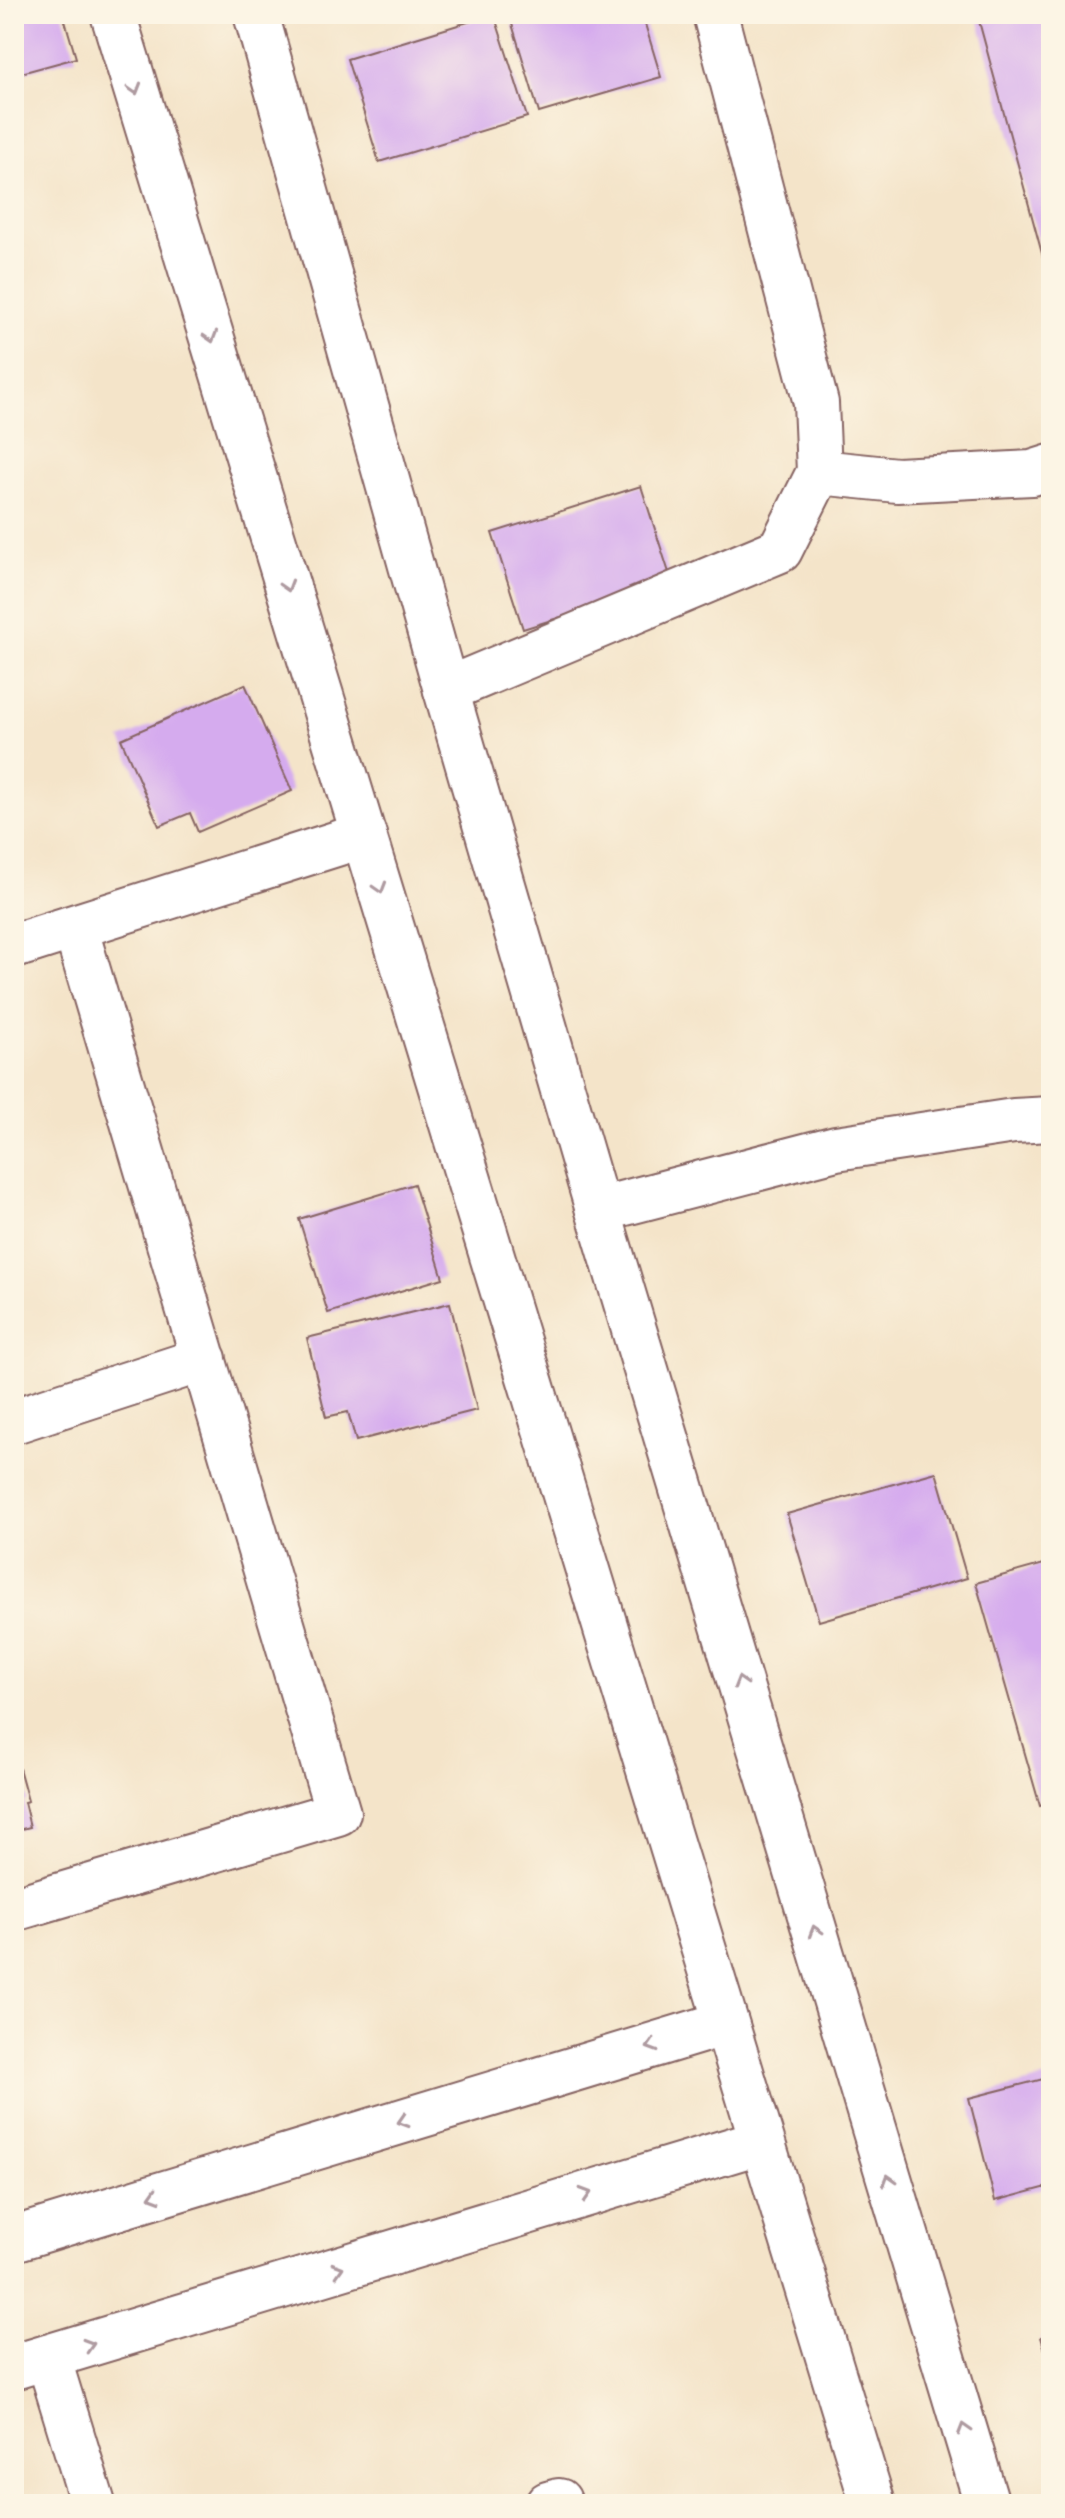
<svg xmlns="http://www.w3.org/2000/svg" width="1065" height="2518" viewBox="0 0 1065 2518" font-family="Mali,sans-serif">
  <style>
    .building { fill: #d5abee }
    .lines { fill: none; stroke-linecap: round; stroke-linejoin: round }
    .minor-casing { stroke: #866462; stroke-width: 48 }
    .tertiary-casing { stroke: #866462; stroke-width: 48 }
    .minor { stroke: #fff; stroke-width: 44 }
    .tertiary { stroke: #fff; stroke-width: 44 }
    .oneway { stroke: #ae9aa0 }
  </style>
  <rect width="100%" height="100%" fill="#fcf5e5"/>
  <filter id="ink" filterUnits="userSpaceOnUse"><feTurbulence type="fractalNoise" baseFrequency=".0125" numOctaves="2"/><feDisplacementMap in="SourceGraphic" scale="16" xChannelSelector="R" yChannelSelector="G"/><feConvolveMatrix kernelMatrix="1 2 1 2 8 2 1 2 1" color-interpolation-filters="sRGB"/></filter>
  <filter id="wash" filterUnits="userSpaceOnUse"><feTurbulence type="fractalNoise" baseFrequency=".006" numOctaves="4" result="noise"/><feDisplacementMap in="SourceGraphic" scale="32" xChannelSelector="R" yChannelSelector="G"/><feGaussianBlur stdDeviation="1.8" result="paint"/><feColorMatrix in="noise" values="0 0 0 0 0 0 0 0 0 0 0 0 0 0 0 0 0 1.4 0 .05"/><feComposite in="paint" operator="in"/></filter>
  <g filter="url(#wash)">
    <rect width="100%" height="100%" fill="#f4e4c9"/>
    <g id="blocks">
      <path class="building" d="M14,14H63L76,58L14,75Z
        M494,14L527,117L379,162L347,59Z
        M509,14H642L661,77L539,113Z
        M977,14H1051V283H1050Z
        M641,486L672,582L523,629L492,533Z
        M245,684L292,791L198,832L190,813L159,826L121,739Z
        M414,1184L443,1278L328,1313L299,1219Z
        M450,1303L477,1410L356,1441L348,1412L326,1417L307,1338Z
        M936,1472L967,1578L819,1621L787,1514Z
        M1051,1562V1803L1040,1806L976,1583Z
        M14,1750L28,1801L24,1802L30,1827L14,1831Z
        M1051,2077V2186L995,2201L969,2098Z
        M1051,2334V2367H1050L1041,2337Z"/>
    </g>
  </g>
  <g filter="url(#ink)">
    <use href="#blocks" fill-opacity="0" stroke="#866462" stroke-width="2"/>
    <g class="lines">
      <g class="minor-casing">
        <path id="minor" d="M819,472L897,480L1032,473L1051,467
          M446,690L780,550L819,472L816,403L715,14
          M14,946L364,835
          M598,1210L836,1148L1014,1121L1051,1119
          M14,1421L204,1359
          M14,1909L338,1813L75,927
          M48,2357L93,2504
          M548,2504L559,2501L560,2504"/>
      </g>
      <g class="tertiary-casing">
        <path id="tertiary" d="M113,14L873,2504
          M256,14L446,690L598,1210L987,2504
          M14,2239L726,2023
          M14,2367L762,2141"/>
      </g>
      <use href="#minor" class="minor"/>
      <use href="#tertiary" class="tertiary"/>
    </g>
    <defs><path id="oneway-chevron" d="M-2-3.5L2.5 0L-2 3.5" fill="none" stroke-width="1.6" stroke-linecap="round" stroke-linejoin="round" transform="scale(2)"/></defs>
    <g class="oneway">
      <use href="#oneway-chevron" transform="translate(135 89) rotate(73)"/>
      <use href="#oneway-chevron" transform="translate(211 337) rotate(73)"/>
      <use href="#oneway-chevron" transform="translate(287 586) rotate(73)"/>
      <use href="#oneway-chevron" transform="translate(380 888) rotate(73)"/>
      <use href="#oneway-chevron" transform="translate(740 1682) rotate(-107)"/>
      <use href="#oneway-chevron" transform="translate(815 1931) rotate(-107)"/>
      <use href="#oneway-chevron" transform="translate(652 2046) rotate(163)"/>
      <use href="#oneway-chevron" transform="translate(403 2121) rotate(163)"/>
      <use href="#oneway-chevron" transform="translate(889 2180) rotate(-107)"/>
      <use href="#oneway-chevron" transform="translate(586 2194) rotate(-17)"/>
      <use href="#oneway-chevron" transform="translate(154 2196) rotate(163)"/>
      <use href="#oneway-chevron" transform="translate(338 2269) rotate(-17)"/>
      <use href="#oneway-chevron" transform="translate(89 2345) rotate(-17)"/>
      <use href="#oneway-chevron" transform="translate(964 2429) rotate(-107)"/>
    </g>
  </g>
  <rect width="1065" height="2518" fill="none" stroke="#fcf5e5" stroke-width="48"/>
</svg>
